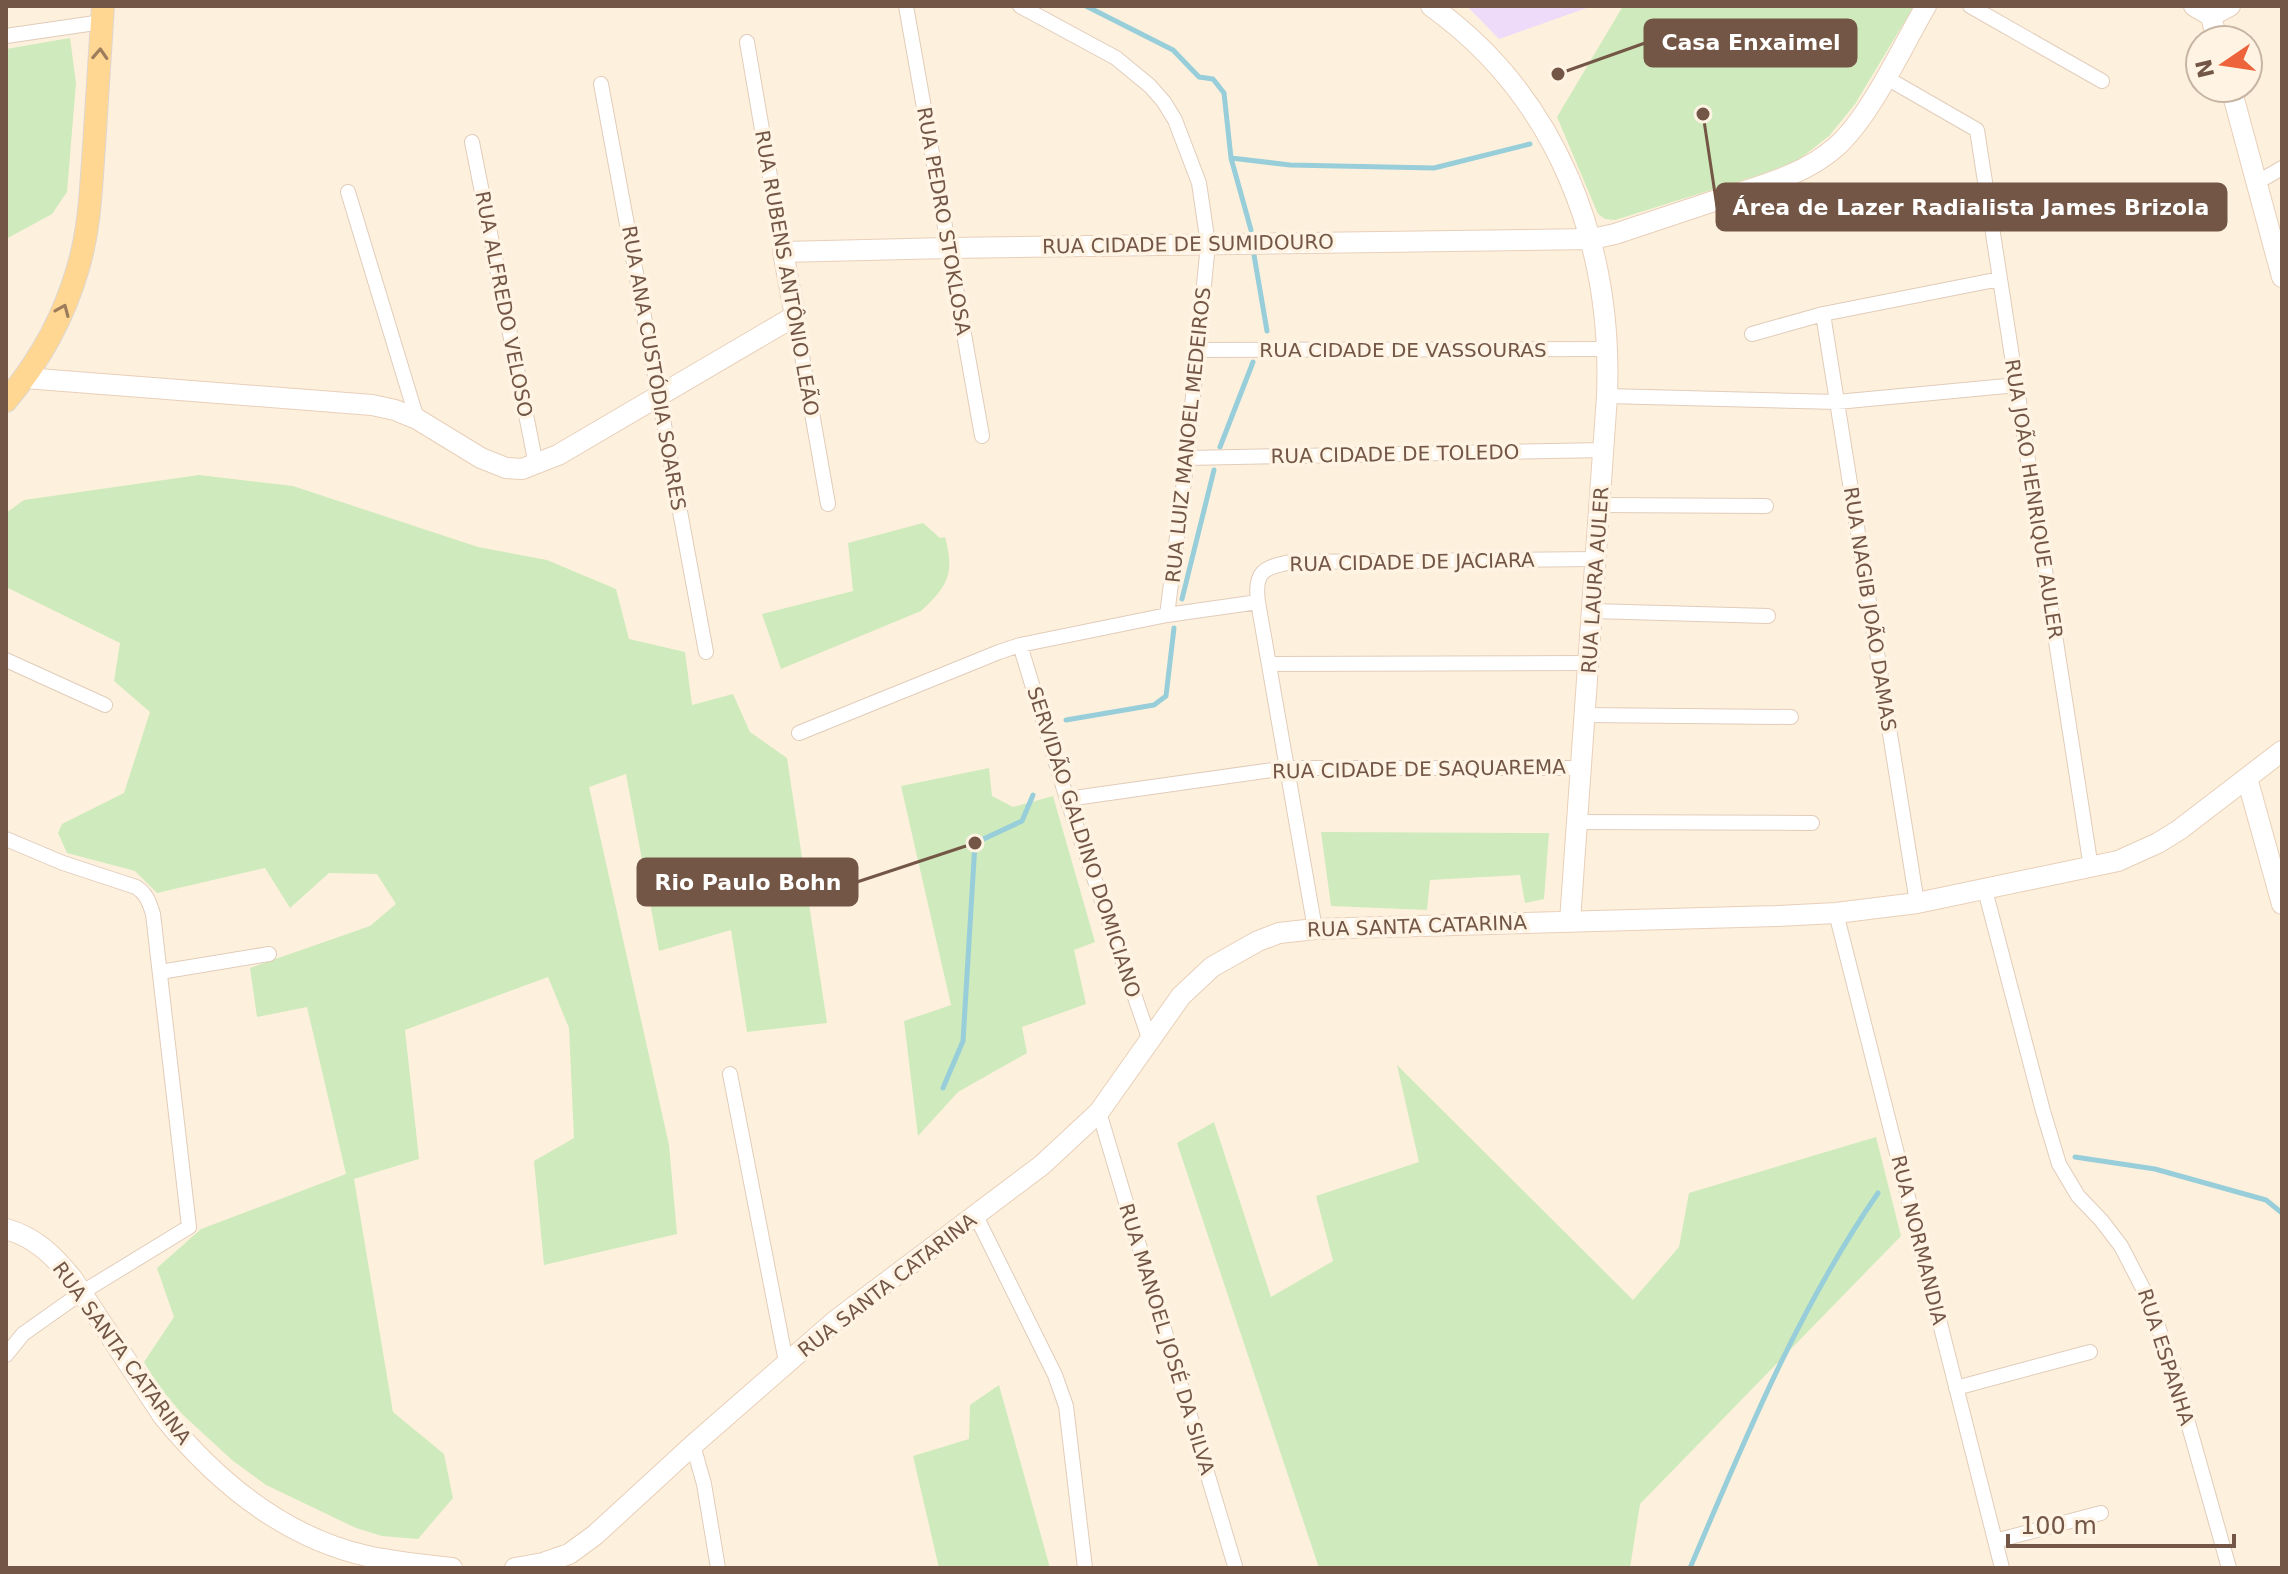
<svg xmlns="http://www.w3.org/2000/svg" width="2288" height="1574" viewBox="0 0 2288 1574" font-family="'DejaVu Sans',sans-serif">
  <style>
    .education { fill: #eedbf9 }
    .green { fill: #cfeabc }
    .lines { fill: none; stroke-linecap: round; stroke-linejoin: round }
    .stream { stroke: #98ced9; stroke-width: 5 }
    .street-casing { stroke: #e1ccba; stroke-width: 16 }
    .secondary-casing { stroke: #e8cfb9; stroke-width: 22 }
    .primary-casing { stroke: #ddd6d2; stroke-width: 24 }
    .street { stroke: #fff; stroke-width: 14 }
    .secondary { stroke: #fff; stroke-width: 20 }
    .primary { stroke: #ffd792; stroke-width: 22 }
    .oneway { stroke: #9d7d5c }
    .labels { text-anchor: middle; stroke-width: 7; stroke-linejoin: round; paint-order: stroke }
    .street-label { font-size: 20px; fill: #735645; stroke: #fff4e4 }
    .leader { fill: none; stroke: #735645; stroke-width: 3 }
    .callout-dot { fill: #735645; stroke: #fff4e4; stroke-width: 3 }
    .callout { fill: #735645; stroke: #735645; stroke-width: 3 }
    .callout-label { font-size: 22px; text-anchor: middle; font-weight: bold; fill: #fff }
  </style>
  <rect width="100%" height="100%" fill="#fdf1dd"/>
  <path class="education" d="M1467,6H1592L1499,39Z"/>
  <path class="green" d="M1623,6H1914L1855,104L1829,136L1797,161L1759,175L1615,220L1605,219L1598,214L1557,117Z
    M70,38L76,83L67,192L52,214L6,239V49Z
    M199,475L293,486L478,547L547,560L616,589L629,639L685,652L692,705L733,694L750,732L787,758L827,1023L747,1032L731,930L659,951L626,774L589,787L669,1145L677,1234L544,1265L534,1161L574,1138L569,1028L548,977L405,1030L419,1159L354,1179L393,1412L444,1454L453,1498L418,1539L382,1536L356,1528L266,1485L232,1460L182,1414L158,1385L144,1362L174,1317L157,1268L201,1229L346,1174L307,1007L257,1017L250,968L370,926L396,904L377,874L329,873L290,908L265,868L157,893L135,871L67,853L58,833L62,824L124,793L150,712L114,681L120,643L6,587V513L24,500Z
    M923,523L940,538L945,537C955,573 948,586 921,611L781,669L762,614L853,591L848,543Z
    M989,768L992,796L1013,807L1053,796L1095,942L1074,950L1086,1004L1022,1027L1027,1053L958,1092L918,1136L904,1021L951,1005L901,786Z
    M1321,832L1549,833L1544,899L1525,903L1520,875L1430,880L1427,910L1331,906Z
    M1397,1065L1633,1300L1679,1247L1689,1193L1876,1137L1901,1236L1640,1504L1630,1568H1319L1177,1143L1214,1122L1271,1297L1333,1261L1316,1196L1419,1162Z
    M999,1385L1050,1568H939L913,1456L969,1439L970,1405Z"/>
  <g class="lines">
    <path class="stream" d="M1086,6L1173,50L1199,77L1213,79L1224,93L1231,158L1251,230
      M1231,158L1290,165L1434,168L1530,144
      M1254,255L1267,331
      M1220,447L1253,362
      M1182,599L1214,470
      M1066,720L1154,705L1166,696L1174,628
      M943,1088L963,1041L975,843L1022,821L1033,795
      M2075,1157L2155,1169L2266,1200L2282,1213
      M1690,1568C1745,1439 1798,1309 1878,1193"/>
    <g class="street-casing">
      <path id="street" d="M906,6L982,436
        M1020,6L1116,58L1150,86L1164,102L1175,120L1199,183L1208,244L1187,458L1167,615
        M1970,6L2102,81
        M6,36L102,22
        M747,42L783,252
        M1885,77L1977,130L2091,868
        M601,84L706,652
        M472,142L536,465
        M2256,183L2282,168
        M348,192L417,419
        M1823,314L1917,903
        M795,316L828,504
        M1752,334L1823,314L2000,279
        M1198,350L1608,349
        M1607,396L1837,402L2017,385
        M1187,458L1604,450
        M1600,505L1766,506
        M1592,611L1768,616
        M1020,645L1067,799L1149,1038
        M6,660L105,705
        M1269,664L1589,663
        M1585,715L1791,717
        M799,733L999,652L1020,645L1167,615L1258,602
        M1067,799L1286,768H1581
        M1577,822L1812,823
        M6,839L63,863L136,887C147,894 149,902 153,914L189,1227L81,1293L23,1334L6,1355
        M1985,890L2043,1111L2059,1164L2078,1196L2101,1220L2121,1246L2149,1300L2174,1373L2229,1568
        M1836,913L2002,1568
        M1315,929L1258,602C1254,572 1263,567 1292,562L1596,559
        M160,972L269,954
        M730,1074L786,1362
        M1099,1112L1235,1566
        M976,1216L1055,1375L1066,1406L1085,1568
        M1956,1388L2090,1352
        M693,1445L704,1484L718,1568
        M1995,1541L2101,1513"/>
    </g>
    <g class="secondary-casing">
      <path id="secondary" d="M1431,6C1558,97 1613,244 1607,396L1570,921
        M2194,6L2211,16L2217,40
        M2211,16L2230,6
        M2231,88L2282,277
        M25,378L372,405L395,410L417,419L481,458L506,468L522,469L558,455L795,316L783,252L948,248L1592,239L1615,234C1650,222 1685,211 1720,199C1760,186 1805,175 1837,146C1871,115 1902,47 1926,6
        M2247,778L2282,904
        M6,1229C35,1237 53,1255 72,1278L163,1416C216,1481 283,1537 367,1556C395,1562 424,1565 452,1568
        M515,1568L543,1563L569,1554L595,1535L693,1445L835,1321L1042,1165L1099,1112L1181,996L1212,967L1258,941L1279,933L1315,929L1777,916L1836,913L1917,903L2118,861L2158,843L2179,830L2282,751"/>
    </g>
    <g class="primary-casing">
      <path id="primary" d="M6,401C39,362 64,317 78,268C90,228 91,187 94,146C97,100 100,53 103,6"/>
    </g>
    <use href="#street" class="street"/>
    <use href="#secondary" class="secondary"/>
    <use href="#primary" class="primary"/>
  </g>
  <defs><path id="oneway-chevron" d="M-2-3.5L2.5 0L-2 3.5" fill="none" stroke-width="1.6" stroke-linecap="round" stroke-linejoin="round" transform="scale(2)"/></defs>
  <g class="oneway">
    <use href="#oneway-chevron" transform="translate(100 54) rotate(-87)"/>
    <use href="#oneway-chevron" transform="translate(63 310) rotate(-67)"/>
  </g>
  <g class="labels">
    <g class="street-label">
      <text transform="translate(944 221) rotate(80)" y="7">RUA PEDRO STOKLOSA</text>
      <text transform="translate(1188 244) rotate(-1)" y="7">RUA CIDADE DE SUMIDOURO</text>
      <text transform="translate(787 273) rotate(80)" y="7">RUA RUBENS ANTÔNIO LEÃO</text>
      <text transform="translate(504 304) rotate(79)" y="7">RUA ALFREDO VELOSO</text>
      <text x="1403" y="357">RUA CIDADE DE VASSOURAS</text>
      <text transform="translate(654 368) rotate(80)" y="7">RUA ANA CUSTÓDIA SOARES</text>
      <text transform="translate(1188 435) rotate(-84)" y="7">RUA LUIZ MANOEL MEDEIROS</text>
      <text transform="translate(1395 454) rotate(-1)" y="7">RUA CIDADE DE TOLEDO</text>
      <text transform="translate(2034 499) rotate(81)" y="7">RUA JOÃO HENRIQUE AULER</text>
      <text transform="translate(1412 562) rotate(-1)" y="7">RUA CIDADE DE JACIARA</text>
      <text transform="translate(1595 580) rotate(-86)" y="7">RUA LAURA AULER</text>
      <text transform="translate(1870 609) rotate(81)" y="7">RUA NAGIB JOÃO DAMAS</text>
      <text transform="translate(1419 769) rotate(-1)" y="7">RUA CIDADE DE SAQUAREMA</text>
      <text transform="translate(1084 842) rotate(72)" y="7">SERVIDÃO GALDINO DOMICIANO</text>
      <text transform="translate(1417 926) rotate(-2)" y="7">RUA SANTA CATARINA</text>
      <text transform="translate(1919 1240) rotate(76)" y="7">RUA NORMANDIA</text>
      <text transform="translate(887 1285) rotate(-38)" y="7">RUA SANTA CATARINA</text>
      <text transform="translate(1167 1339) rotate(73)" y="7">RUA MANOEL JOSÉ DA SILVA</text>
      <text transform="translate(122 1353) rotate(54)" y="7">RUA SANTA CATARINA</text>
      <text transform="translate(2166 1357) rotate(72)" y="7">RUA ESPANHA</text>
    </g>
  </g>
  <path class="leader" d="M1558 74L1645 43M1703 114L1717 207M975 843L857 882"/>
  <g class="callout-dot">
    <circle cx="1558" cy="74" r="8"/>
    <circle cx="1703" cy="114" r="8"/>
    <circle cx="975" cy="843" r="8"/>
  </g>
  <g class="callout">
    <rect x="1645" y="20" width="211" height="46" rx="8"/>
    <rect x="1717" y="184" width="509" height="46" rx="8"/>
    <rect x="638" y="859" width="219" height="46" rx="8"/>
  </g>
  <g class="callout-label">
    <text x="1751" y="50">Casa Enxaimel</text>
    <text x="1971" y="215">Área de Lazer Radialista James Brizola</text>
    <text x="748" y="890">Rio Paulo Bohn</text>
  </g>
  <rect width="2288" height="1574" fill="none" stroke="#735645" stroke-width="16"/>
  <g transform="translate(2224 64) rotate(257)"><circle r="38" fill="#fff4e4" stroke="#c7b5a4" stroke-width="2"/>
  <path d="M0-6L14 30L0 20L-14 30Z" fill="#ed643c"/>
  <text y="-12" font-size="22" font-weight="bold" text-anchor="middle" fill="#735645">N</text>
  </g>
  <path d="M2008 1534v12h226v-12" fill="none" stroke="#735645" stroke-width="4"/>
  <text x="2020" y="1534" font-size="24" fill="#735645" stroke="#fff4e4" stroke-width="6" paint-order="stroke">100 m</text>
</svg>
